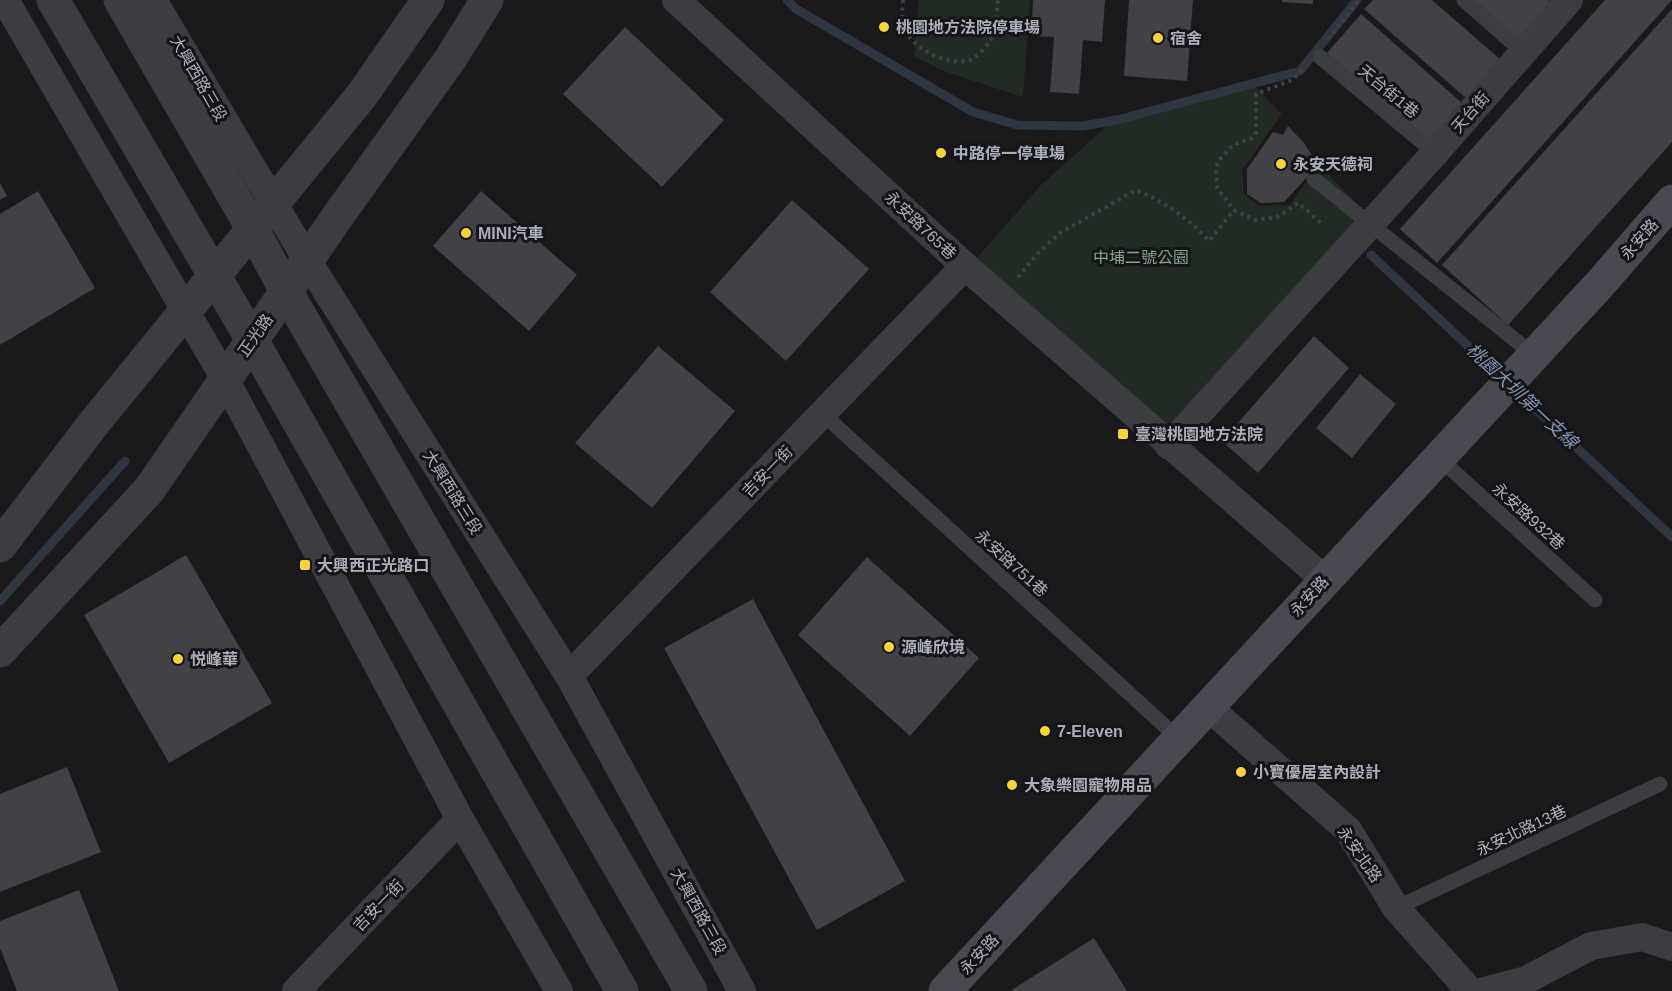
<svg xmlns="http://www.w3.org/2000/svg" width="1672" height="991" viewBox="0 0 1672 991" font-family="Arial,'Noto Sans TC',sans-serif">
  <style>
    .green { fill: #212a23 }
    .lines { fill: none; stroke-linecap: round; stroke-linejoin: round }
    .stream { stroke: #2e3641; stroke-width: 9 }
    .building { fill: #414146 }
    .path { stroke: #404148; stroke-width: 4; stroke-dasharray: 3 4.5; stroke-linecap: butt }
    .service { stroke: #3c3c43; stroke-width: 15 }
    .minor { stroke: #3c3c43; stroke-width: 28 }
    .tertiary { stroke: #3c3c43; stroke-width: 33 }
    .secondary { stroke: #484951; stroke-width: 33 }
    .poi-dot { fill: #f9d534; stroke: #151417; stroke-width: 2 }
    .labels { text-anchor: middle; stroke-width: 6; stroke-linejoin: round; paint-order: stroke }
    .poi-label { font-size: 16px; font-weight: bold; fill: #abaebc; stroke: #151417; text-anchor: start }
    .street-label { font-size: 16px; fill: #abaebc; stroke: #151417 }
    .park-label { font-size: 16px; fill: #82a78a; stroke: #151417 }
    .water-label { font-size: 18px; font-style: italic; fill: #8296b7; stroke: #151417 }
  </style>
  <rect width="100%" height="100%" fill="#1a191c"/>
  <path class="green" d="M919,0H1030L1023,97L949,73L914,57Z
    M1250,82L1282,114L1242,170L1244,194L1259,206L1290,205L1319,164L1372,220L1170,442L969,267L1040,186L1110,123Z"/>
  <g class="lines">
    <path class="stream" d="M787,0L796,9L973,112L1017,125L1083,126L1117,120L1300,71L1357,0
      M1371,255L1672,537
      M0,601L125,461"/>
  </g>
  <path class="building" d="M1033,0H1105L1102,42L1083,40L1079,94L1050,92L1054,37L1031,36Z
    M1129,0H1193L1187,81L1124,76Z
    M1282,0H1313V4L1282,2Z
    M1373,0H1432L1501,60L1467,99L1364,9Z
    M1472,0H1548L1552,3L1518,42Z
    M1605,0H1672L1437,263L1400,229Z
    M1672,9V142L1508,325L1442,265Z
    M1361,14L1463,104L1429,143L1327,53Z
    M625,27L724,120L662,187L563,94Z
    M1288,126L1304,143L1314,159L1310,174L1284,202L1261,203L1247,194V169L1273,132L1283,135Z
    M0,183L7,196L0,200Z
    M38,191L95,288L0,345V214Z
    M481,191L577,275L529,331L433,246Z
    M792,200L869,269L786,361L710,292Z
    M1314,336L1349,368L1258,473L1222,441Z
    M658,346L735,411L652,508L575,443Z
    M1360,374L1396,404L1352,458L1316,428Z
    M186,555L272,703L169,763L84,615Z
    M867,557L979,658L910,736L798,635Z
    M753,599L905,881L817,930L664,648Z
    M67,767L101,852L0,892V794Z
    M79,890L119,991H17L0,948V921Z
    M1094,938L1127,991H1010Z"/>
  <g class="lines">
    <path class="path" d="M903,0C902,12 901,24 909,36C919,52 951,66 970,60C976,58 987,46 990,41C997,29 996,13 998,0
      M1328,39L1359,0
      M1302,70L1292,80L1256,94V132L1252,138L1233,145L1218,161L1216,170L1217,188L1234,210L1255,220L1277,217L1298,203L1321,223
      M1018,277L1039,252L1060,233L1136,190C1165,202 1188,218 1209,241L1234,210"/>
    <path class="service" d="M1464,0L1523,52
      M1320,57L1435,153
      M1314,179L1534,355
      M823,414L1178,738
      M1439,458L1595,600
      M1396,908L1660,784"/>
    <path class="minor" d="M5,0L225,379L460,819L559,991
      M153,0L307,260L569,676L742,991
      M676,0L965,266L1324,579
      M1169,446L1435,153L1569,0
      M569,676L965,266
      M1208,707L1348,830L1396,908L1470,991
      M296,991L460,819
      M1484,991L1526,980L1591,946L1642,937L1672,947"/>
    <path class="tertiary" d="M53,0L252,340L622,991
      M120,0L252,228L286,291L691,991
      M0,546L94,423L362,95L428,0
      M0,651L149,490L340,213L451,58L487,0"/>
    <path class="secondary" d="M945,991L1600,284L1672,201"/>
  </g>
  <g class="poi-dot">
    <circle cx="884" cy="27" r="6"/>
    <circle cx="1158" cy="38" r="6"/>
    <circle cx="941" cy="153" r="6"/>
    <circle cx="1281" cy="164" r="6"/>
    <circle cx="466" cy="233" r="6"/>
    <rect x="1117" y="428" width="12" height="12" rx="3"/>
    <rect x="299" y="559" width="12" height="12" rx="3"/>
    <circle cx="889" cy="647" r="6"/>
    <circle cx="178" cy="659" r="6"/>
    <circle cx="1045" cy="731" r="6"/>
    <circle cx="1241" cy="772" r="6"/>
    <circle cx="1012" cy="785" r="6"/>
  </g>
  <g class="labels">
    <g class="poi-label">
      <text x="896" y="33">桃園地方法院停車場</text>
      <text x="1170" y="44">宿舍</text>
      <text x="953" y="159">中路停一停車場</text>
      <text x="1293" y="170">永安天德祠</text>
      <text x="478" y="239">MINI汽車</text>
      <text x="1135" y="440">臺灣桃園地方法院</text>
      <text x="317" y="571">大興西正光路口</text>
      <text x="901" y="653">源峰欣境</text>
      <text x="190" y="665">悦峰華</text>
      <text x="1057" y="737">7-Eleven</text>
      <text x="1253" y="778">小寶優居室內設計</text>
      <text x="1024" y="791">大象樂園寵物用品</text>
    </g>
    <g class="street-label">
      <text transform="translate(199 78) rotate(60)" y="6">大興西路三段</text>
      <text transform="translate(1389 91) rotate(40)" y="6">天台街1巷</text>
      <text transform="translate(1470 112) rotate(-49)" y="6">天台街</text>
      <text transform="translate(921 225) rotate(43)" y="6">永安路765巷</text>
      <text transform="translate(1639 239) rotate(-49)" y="6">永安路</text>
      <text transform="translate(255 335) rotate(-55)" y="6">正光路</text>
      <text transform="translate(767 471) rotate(-46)" y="6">吉安一街</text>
      <text transform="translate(453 492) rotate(58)" y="6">大興西路三段</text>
      <text transform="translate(1529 516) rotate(42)" y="6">永安路932巷</text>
      <text transform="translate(1012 563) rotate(42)" y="6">永安路751巷</text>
      <text transform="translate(1309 596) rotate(-48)" y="6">永安路</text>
      <text transform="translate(1521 830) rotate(-25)" y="6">永安北路13巷</text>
      <text transform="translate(1360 854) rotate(55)" y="6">永安北路</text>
      <text transform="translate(378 905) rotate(-46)" y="6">吉安一街</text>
      <text transform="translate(699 911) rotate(61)" y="6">大興西路三段</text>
      <text transform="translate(979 954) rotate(-47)" y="6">永安路</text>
    </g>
    <g class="park-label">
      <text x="1141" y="263">中埔二號公園</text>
    </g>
    <g class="water-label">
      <text transform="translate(1522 396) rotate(43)" y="6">桃園大圳第一支線</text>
    </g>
  </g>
</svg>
